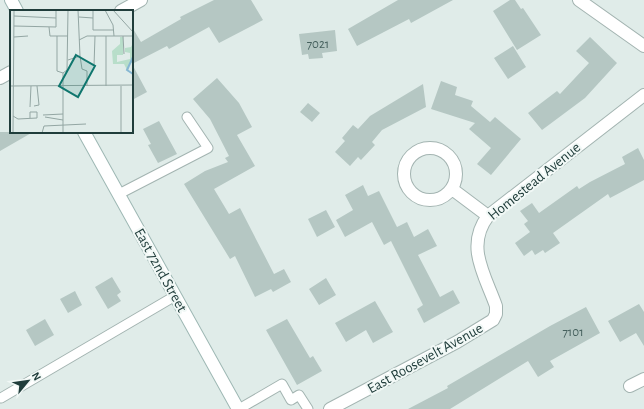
<svg xmlns="http://www.w3.org/2000/svg" width="644" height="409" viewBox="0 0 644 409" font-family="'Alegreya Sans',sans-serif">
  <style>
    .building { fill: #b5c7c3 }
    .lines { fill: none; stroke-linecap: round; stroke-linejoin: round }
    .service-casing { stroke: #a3b4b1; stroke-width: 11 }
    .minor-casing { stroke: #a3b4b1; stroke-width: 14 }
    .secondary-casing { stroke: #9eb8b4; stroke-width: 14 }
    .service { stroke: #fff; stroke-width: 9 }
    .minor { stroke: #fff; stroke-width: 12 }
    .secondary { stroke: #fff; stroke-width: 12 }
    .labels { text-anchor: middle; stroke-width: 4; stroke-linejoin: round; paint-order: stroke }
    .number-label { font-size: 13px; fill: #45605d }
    .street-label { font-size: 15px; fill: #203d3b; stroke: #f1f8f6 }
    .inset-river { fill: none; stroke: #86b7d3; stroke-width: 2 }
    .inset-road { fill: none; stroke: #93a6a3; stroke-width: 1 }
    .view { fill: #0f766e; fill-opacity: 0.15; stroke: #0f766e; stroke-width: 2 }
    .inset-edge { fill: none; stroke: #203d3b; stroke-width: 2 }
  </style>
  <rect width="100%" height="100%" fill="#e0ece9"/>
  <path class="building" d="M214,0H251L263,20L219,43L209,27L169,49L167,46L132,64L147,92L132,100V27L141,42L181,19L180,17Z
    M398,0H453L411,23L409,19L357,46L348,29Z
    M510,0H515L521,9L523,8L541,35L517,50L493,11Z
    M335,30L337,51L322,53L323,58L309,59L308,54L302,55L299,34Z
    M590,37L617,63L585,98L542,130L528,113L557,91L560,94L589,63L576,51Z
    M513,46L526,67L508,79L494,58Z
    M217,78L239,103L252,127L237,135L255,166L214,189L229,214L240,208L274,274L284,269L291,282L273,292L271,289L255,297L235,256L230,259L184,184L205,171L228,162L225,158L229,156L210,119L193,99Z
    M441,81L457,87L455,95L473,101L471,106L490,122L495,117L521,139L491,175L477,164L491,148L469,129L475,123L431,109Z
    M423,84L426,107L382,130L372,142L375,145L361,160L358,157L350,166L335,152L345,141L342,138L353,125L358,129L370,116Z
    M308,103L320,113L312,122L300,112Z
    M159,121L177,154L158,163L148,145L151,144L143,129Z
    M0,132H33L0,151Z
    M638,148L644,160V180L610,198L608,194L553,233L560,243L545,253L543,250L535,255L532,250L524,256L515,243L530,232L524,224L528,221L520,211L532,203L539,213L577,186L579,189L590,182L625,164L622,157Z
    M363,185L368,196L379,191L397,227L407,222L414,237L428,229L437,246L418,255L440,297L453,290L460,303L424,323L417,309L423,305L391,241L384,245L372,222L345,237L336,220L353,210L345,195Z
    M326,210L335,227L317,237L308,219Z
    M112,277L121,292L117,295L121,301L108,309L95,287Z
    M326,278L336,295L319,305L309,289Z
    M75,291L82,305L68,313L60,299Z
    M375,301L393,332L373,343L366,330L346,342L335,323Z
    M639,304L644,312V346L636,333L620,342L608,321Z
    M586,307L600,333L550,361L554,367L538,377L528,361L450,409H408L448,388L447,386L550,326Z
    M45,319L54,335L35,346L26,330Z
    M287,319L310,358L313,356L322,371L297,385L266,330Z"/>
  <g class="lines">
    <g class="service-casing">
      <path id="service" d="M119,194L208,148L187,117
        M1,398L175,296
        M239,409L282,384L291,400L299,395L308,409"/>
    </g>
    <g class="minor-casing">
      <path id="minor" d="M579,0L644,46
        M121,11L141,0
        M0,78L11,72
        M404 174a26 26 0 1 1 52 0a26 26 0 1 1-52 0Z
        M452,189L488,216
        M630,386L644,379
        M330,409L457,342L493,320L496,314V306C485,275 465,246 488,216L644,95"/>
    </g>
    <g class="secondary-casing">
      <path id="secondary" d="M11,0L17,11
        M84,132L238,409"/>
    </g>
    <use href="#service" class="service"/>
    <use href="#minor" class="minor"/>
    <use href="#secondary" class="secondary"/>
  </g>
  <g class="labels">
    <g class="number-label">
      <text x="318" y="48">7021</text>
      <text x="573" y="336">7101</text>
    </g>
    <g class="street-label">
      <text transform="translate(534 181) rotate(-39)" y="5">Homestead Avenue</text>
      <text transform="translate(161 270) rotate(61)" y="5">East 72nd Street</text>
      <text transform="translate(425 358) rotate(-29)" y="5">East Roosevelt Avenue</text>
    </g>
  </g>
  <g transform="translate(10 10)">
    <rect width="123" height="123" fill="#e0ece9"/>
    <path d="M110,27H113V45H107V52L120,49V43L115,42V38L121,37L123,33V52L119,55L118,62L114,54H103L102,41L110,34Z" fill="#b8deca"/>
    <path class="inset-river" d="M123,47L117,60L123,64"/>
    <path class="inset-road" d="M68,0L70,46L72,59L77,61V76M83,0V20H104M95,0L103,15L104,26M103,0L123,22M4,6L46,8M69,7L83,8M4,16L46,17V0M39,17L40,26H58M47,26V61L53,63M113,26L114,44M4,27L18,26M69,30L77,26H123M58,50L70,46M84,56L85,26M53,63L57,60L58,0M53,63V123M0,76L123,75M96,76V26M24,96L29,95L27,76M20,97L21,76M33,105L53,104M3,106L8,109L27,108V102H20V108M35,107L53,110M3,123L4,0M32,123L34,116L76,114M111,123V76"/>
    <path class="view" d="M66,45L85,56L68,87L49,76Z"/>
    <rect width="123" height="123" class="inset-edge"/>
  </g>
  <g transform="translate(28 381) rotate(61)" stroke="#f1f8f6" stroke-width="3" paint-order="stroke">
  <path d="M0-3L7 15L0 10L-7 15Z" fill="#203d3b"/>
  <text y="-6" font-size="11" font-weight="bold" text-anchor="middle" fill="#203d3b">N</text>
  </g>
</svg>
